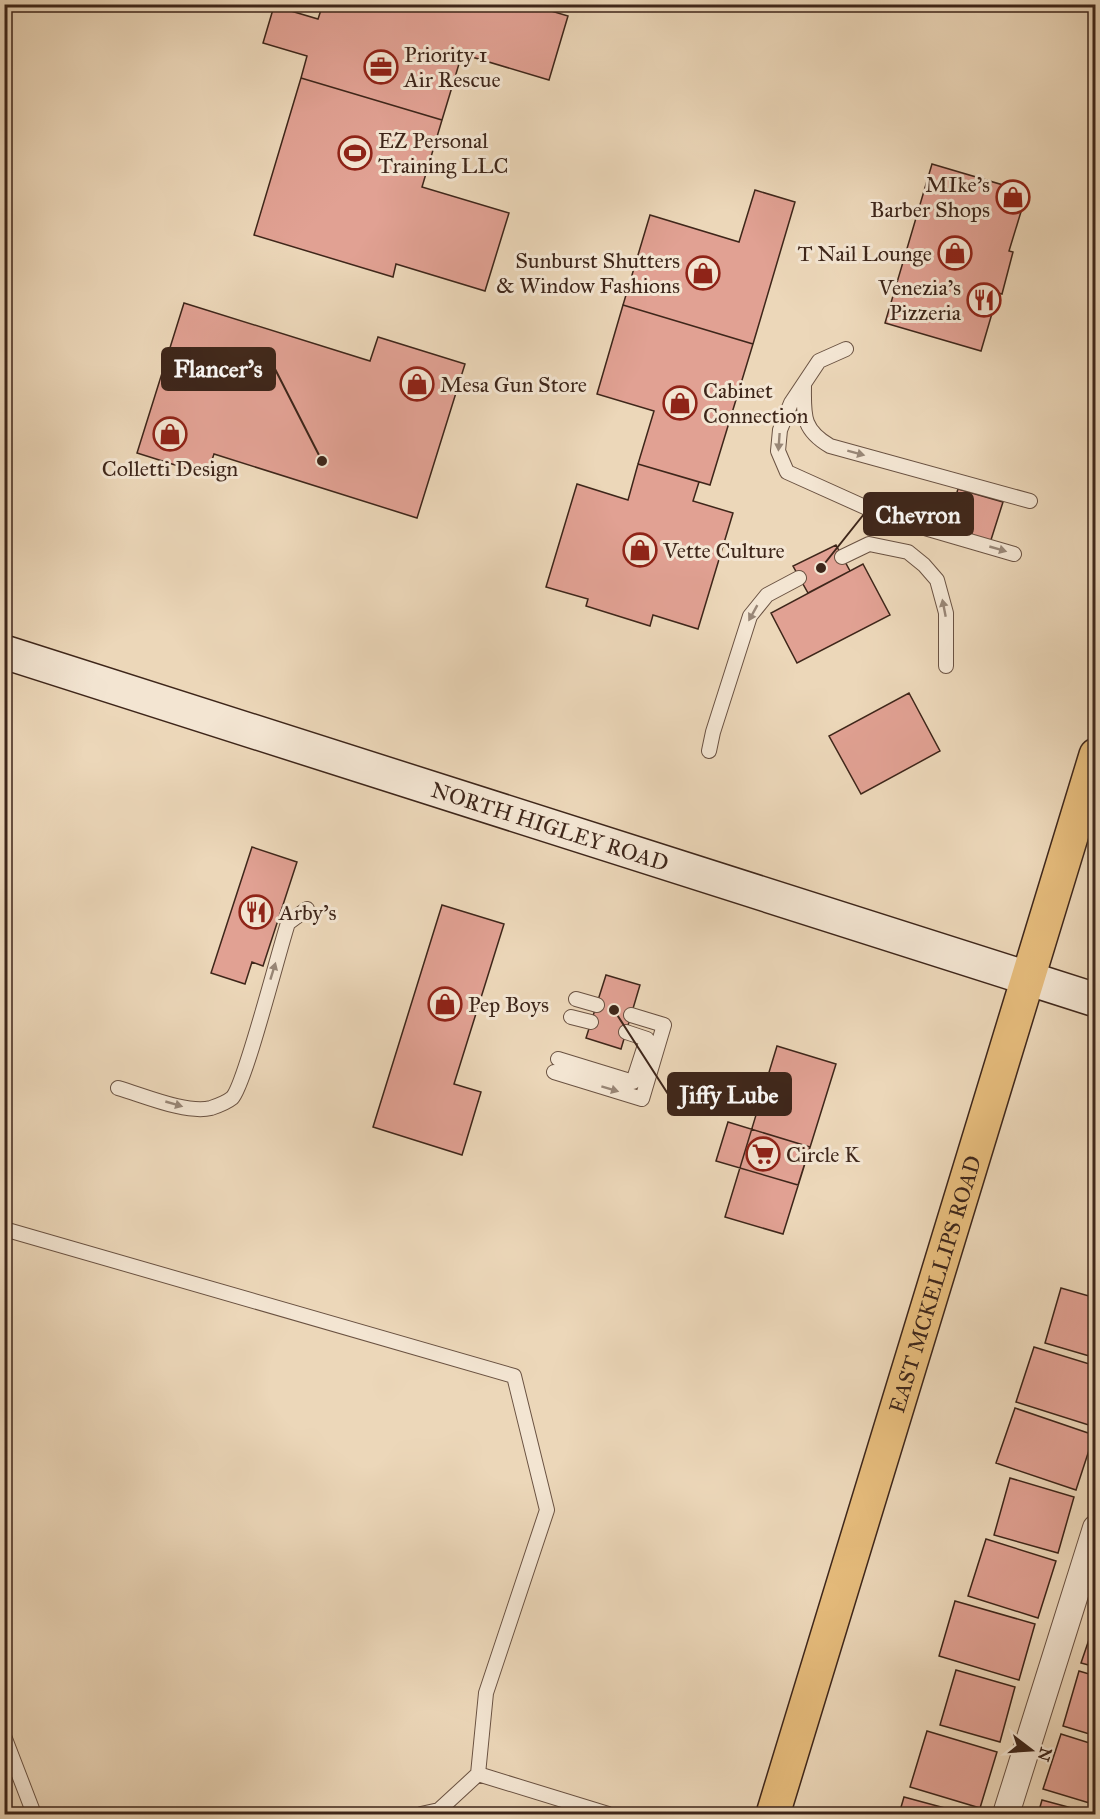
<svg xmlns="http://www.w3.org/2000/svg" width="1100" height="1819" viewBox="0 0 1100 1819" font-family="'IM FELL Great Primer',serif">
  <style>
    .building { fill: #e1a193; stroke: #3e261a; stroke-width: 1.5 }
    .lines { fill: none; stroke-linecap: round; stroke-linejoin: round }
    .service-casing { stroke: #6a5242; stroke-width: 16 }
    .minor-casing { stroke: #6a5242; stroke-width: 28 }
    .secondary-casing { stroke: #3e261a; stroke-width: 36 }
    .primary-casing { stroke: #3e261a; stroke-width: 36 }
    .service { stroke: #f3e5d2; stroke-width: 14 }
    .minor { stroke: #f3e5d2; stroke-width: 26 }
    .secondary { stroke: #f3e5d2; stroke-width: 33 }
    .primary { stroke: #e6bc7c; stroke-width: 33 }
    .oneway { fill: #988676 }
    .labels { text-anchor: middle; stroke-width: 6; stroke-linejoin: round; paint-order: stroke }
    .poi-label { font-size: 22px; fill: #3e261a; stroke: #f3e5d2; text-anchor: start }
    .street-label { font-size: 22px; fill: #3e261a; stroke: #f3e5d2 }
    .leader { fill: none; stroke: #3e261a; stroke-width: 2 }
    .callout-dot { fill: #3e261a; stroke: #f3e5d2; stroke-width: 2 }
    .callout { fill: #3e261a; stroke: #3e261a; stroke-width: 2 }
    .callout-label { font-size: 24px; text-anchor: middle; font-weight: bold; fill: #fff }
  </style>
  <rect width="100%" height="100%" fill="#ecd7b9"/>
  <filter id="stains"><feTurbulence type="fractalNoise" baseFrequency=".00333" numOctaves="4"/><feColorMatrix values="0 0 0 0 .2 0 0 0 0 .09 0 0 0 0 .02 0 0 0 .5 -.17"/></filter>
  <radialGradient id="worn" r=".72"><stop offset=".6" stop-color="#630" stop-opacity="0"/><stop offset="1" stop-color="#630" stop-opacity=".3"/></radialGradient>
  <path class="building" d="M323,4H528L568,16L549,80L462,54L442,120L301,78L307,56L263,43L274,6L318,19Z
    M301,78L442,120L422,187L509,213L485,291L396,264L393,277L254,235Z
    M932,164L1027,192L1009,251L1013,252L1002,294L998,293L981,351L885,323Z
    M755,190L795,202L753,344L623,305L650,215L739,242Z
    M184,303L370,361L378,337L465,364L417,518L214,454L207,475L137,453Z
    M623,305L753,344L710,485L638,464L654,411L597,394Z
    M638,464L699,482L693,501L733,513L698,629L653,615L650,626L586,606L588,599L546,587L577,484L628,500Z
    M958,489L1003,502L990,543L972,537V533L947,525Z
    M836,545L850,571L808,593L793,566Z
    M863,564L890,615L797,663L771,613Z
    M909,693L940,751L861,794L829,736Z
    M252,847L297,862L263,966L252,962L245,984L211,973Z
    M442,905L504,924L454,1084L481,1092L462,1155L373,1127Z
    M606,975L640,985L621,1049L586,1038Z
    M777,1046L836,1064L783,1234L725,1217Z
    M728,1122L810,1147L798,1185L716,1161Z
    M1061,1288L1096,1298V1358L1045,1343Z
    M1034,1347L1096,1366L1095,1427L1016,1402Z
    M1015,1408L1094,1435L1076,1490L996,1463Z
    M1010,1478L1074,1497L1058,1553L994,1535Z
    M986,1539L1056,1561L1038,1618L968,1596Z
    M955,1601L1035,1624L1019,1680L939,1656Z
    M1096,1619V1667L1081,1663Z
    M956,1670L1015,1687L1000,1742L940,1725Z
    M1079,1671L1096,1676V1736L1063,1726Z
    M927,1731L997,1752L980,1808L910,1787Z
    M1061,1734L1096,1745V1805L1043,1789Z
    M904,1797L967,1814H899Z
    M1042,1800L1094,1814H1038Z"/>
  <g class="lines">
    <g class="service-casing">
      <path id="service" d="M846,349L819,361L791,403L780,430L778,451L787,472L887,517L1014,554
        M804,384C804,414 801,429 830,446L1030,501
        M842,557L869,544L908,552L924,565L937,580L946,613V666
        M709,751L713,732L750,616L767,595L799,578
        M576,999L597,1005
        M571,1017L591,1022
        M558,1059L633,1082L647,1039L626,1032
        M554,1072L642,1099L664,1025L631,1015
        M118,1088C143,1095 186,1114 211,1108C217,1106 227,1102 232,1098C245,1085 279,950 288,923L307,909
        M4,1229L514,1376L547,1510L486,1693L478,1774L439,1810L421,1814
        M4,1736L34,1814
        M478,1774L608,1814"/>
    </g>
    <g class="minor-casing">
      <path id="minor" d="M1006,1814L1096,1528"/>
    </g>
    <g class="secondary-casing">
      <g id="secondary">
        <path id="s1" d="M4,652L1096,1000"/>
      </g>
    </g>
    <g class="primary-casing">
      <g id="primary">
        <path id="s2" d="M773,1814L1096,755"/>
      </g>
    </g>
    <use href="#service" class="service"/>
    <use href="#minor" class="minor"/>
    <use href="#secondary" class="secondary"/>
    <use href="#primary" class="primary"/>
  </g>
  <defs><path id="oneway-solid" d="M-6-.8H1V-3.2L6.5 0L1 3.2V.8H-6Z" transform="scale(1.5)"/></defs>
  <g class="oneway">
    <use href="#oneway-solid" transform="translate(779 442) rotate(94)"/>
    <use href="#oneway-solid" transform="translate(856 453) rotate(15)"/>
    <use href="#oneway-solid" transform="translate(998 549) rotate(16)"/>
    <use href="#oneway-solid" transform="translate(944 608) rotate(-101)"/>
    <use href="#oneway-solid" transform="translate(753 613) rotate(119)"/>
    <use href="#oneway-solid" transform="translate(273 971) rotate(-73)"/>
    <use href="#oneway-solid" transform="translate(610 1089) rotate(17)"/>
    <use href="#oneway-solid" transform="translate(174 1104) rotate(16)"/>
  </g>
  <defs>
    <g id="office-ring" transform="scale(1.725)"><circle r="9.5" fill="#f3e5d2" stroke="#8f2418" stroke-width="1.5"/><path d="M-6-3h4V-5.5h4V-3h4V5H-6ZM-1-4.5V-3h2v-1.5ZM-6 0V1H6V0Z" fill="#8f2418"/></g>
    <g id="stadium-ring" transform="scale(1.725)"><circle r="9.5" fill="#f3e5d2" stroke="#8f2418" stroke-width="1.5"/><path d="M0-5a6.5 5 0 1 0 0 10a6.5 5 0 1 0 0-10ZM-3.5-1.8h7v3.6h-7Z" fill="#8f2418"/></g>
    <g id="shop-ring" transform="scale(1.725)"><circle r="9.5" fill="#f3e5d2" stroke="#8f2418" stroke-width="1.5"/><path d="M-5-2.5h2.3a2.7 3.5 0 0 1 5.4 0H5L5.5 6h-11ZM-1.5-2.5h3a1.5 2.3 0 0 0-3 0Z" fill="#8f2418"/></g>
    <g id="restaurant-ring" transform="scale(1.725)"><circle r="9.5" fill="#f3e5d2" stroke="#8f2418" stroke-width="1.5"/><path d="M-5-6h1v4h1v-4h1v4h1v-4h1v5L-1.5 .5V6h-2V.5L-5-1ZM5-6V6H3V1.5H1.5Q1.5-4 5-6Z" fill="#8f2418"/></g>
    <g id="supermarket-ring" transform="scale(1.725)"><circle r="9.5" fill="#f3e5d2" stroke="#8f2418" stroke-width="1.5"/><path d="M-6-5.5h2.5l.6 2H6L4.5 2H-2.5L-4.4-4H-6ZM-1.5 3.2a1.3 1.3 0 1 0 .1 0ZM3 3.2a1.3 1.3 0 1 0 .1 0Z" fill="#8f2418"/></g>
  </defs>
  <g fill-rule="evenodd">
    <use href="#office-ring" x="381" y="67"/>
    <use href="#stadium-ring" x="355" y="153"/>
    <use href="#shop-ring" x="1013" y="197"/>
    <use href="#shop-ring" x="955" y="253"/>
    <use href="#shop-ring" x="703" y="273"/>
    <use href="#restaurant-ring" x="984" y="300"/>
    <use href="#shop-ring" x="417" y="384"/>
    <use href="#shop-ring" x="680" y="403"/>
    <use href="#shop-ring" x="170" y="434"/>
    <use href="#shop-ring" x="640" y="550"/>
    <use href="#restaurant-ring" x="256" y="912"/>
    <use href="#shop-ring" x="445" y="1004"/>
    <use href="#supermarket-ring" x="763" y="1154"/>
  </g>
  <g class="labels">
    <g class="poi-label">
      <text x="404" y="62">Priority 1<tspan x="404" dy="25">Air Rescue</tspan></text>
      <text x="378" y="148">EZ Personal<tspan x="378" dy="25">Training LLC</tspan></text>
      <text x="990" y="192" text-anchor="end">MIke's<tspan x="990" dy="25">Barber Shops</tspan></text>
      <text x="932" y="261" text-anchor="end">T Nail Lounge</text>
      <text x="680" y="268" text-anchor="end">Sunburst Shutters<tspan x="680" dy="25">&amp; Window Fashions</tspan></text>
      <text x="961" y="295" text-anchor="end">Venezia's<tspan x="961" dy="25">Pizzeria</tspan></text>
      <text x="440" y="392">Mesa Gun Store</text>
      <text x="703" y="398">Cabinet<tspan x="703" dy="25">Connection</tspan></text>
      <text x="170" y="476" text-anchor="middle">Colletti Design</text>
      <text x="663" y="558">Vette Culture</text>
      <text x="279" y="920">Arby's</text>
      <text x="468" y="1012">Pep Boys</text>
      <text x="786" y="1162">Circle K</text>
    </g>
    <g class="street-label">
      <text dy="8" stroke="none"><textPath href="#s1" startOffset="573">NORTH HIGLEY ROAD</textPath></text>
      <text dy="8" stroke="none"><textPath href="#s2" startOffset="554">EAST MCKELLIPS ROAD</textPath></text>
    </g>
  </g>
  <path class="leader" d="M322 461L275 369M821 568L864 514M614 1010L668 1094"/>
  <g class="callout-dot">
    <circle cx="322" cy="461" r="6"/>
    <circle cx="821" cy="568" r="6"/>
    <circle cx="614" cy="1010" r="6"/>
  </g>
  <g class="callout">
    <rect x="162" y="348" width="113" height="42" rx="6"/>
    <rect x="864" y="493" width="109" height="42" rx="6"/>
    <rect x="668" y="1073" width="123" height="42" rx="6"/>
  </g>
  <g class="callout-label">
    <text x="218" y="377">Flancer's</text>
    <text x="918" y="523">Chevron</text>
    <text x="729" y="1103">Jiffy Lube</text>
  </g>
  <rect width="1100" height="1819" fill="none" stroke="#ecd7b9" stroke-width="24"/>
  <rect x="6" y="6" width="1088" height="1807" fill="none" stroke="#3e261a" stroke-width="3"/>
  <rect x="12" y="12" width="1076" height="1795" fill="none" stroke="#3e261a" stroke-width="1.5"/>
  <g transform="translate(1031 1750) rotate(107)" stroke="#f3e5d2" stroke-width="4.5" paint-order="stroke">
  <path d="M0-4.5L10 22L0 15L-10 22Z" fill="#3e261a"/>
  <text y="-9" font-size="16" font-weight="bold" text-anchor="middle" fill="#3e261a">N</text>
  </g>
  <rect width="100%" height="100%" filter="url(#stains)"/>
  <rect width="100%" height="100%" fill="url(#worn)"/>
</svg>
